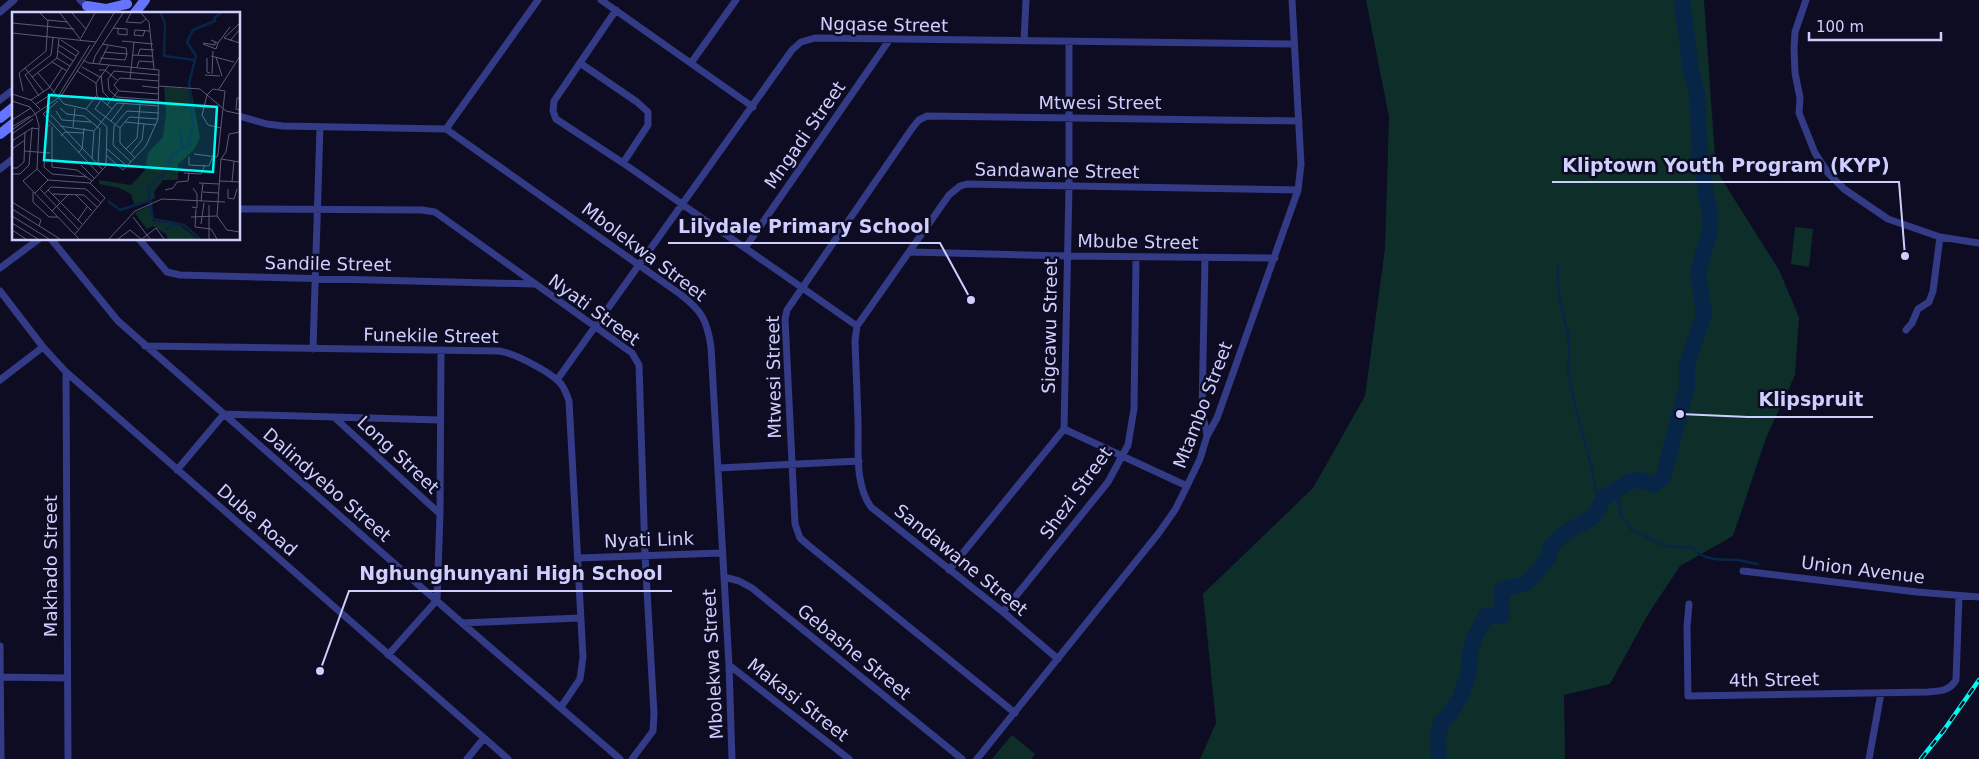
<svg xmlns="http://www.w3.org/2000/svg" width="1979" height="759" viewBox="0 0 1979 759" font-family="'DejaVu Sans',sans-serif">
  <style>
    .green { fill: #0e2e29 }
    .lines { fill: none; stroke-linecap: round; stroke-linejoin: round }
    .stream { stroke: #072647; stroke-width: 2.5 }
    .river { stroke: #072647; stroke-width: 16 }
    .street { stroke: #333a86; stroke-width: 7 }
    .secondary { stroke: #6574ff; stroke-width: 10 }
    .rail-casing { stroke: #00f9f3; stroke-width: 4.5 }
    .rail { stroke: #0d0c23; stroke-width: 2.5; stroke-dasharray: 8; stroke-linecap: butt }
    .labels { text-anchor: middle; stroke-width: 5; stroke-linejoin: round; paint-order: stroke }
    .street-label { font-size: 18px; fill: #cecfff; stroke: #0d0c23 }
    .inset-river { fill: none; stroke: #072647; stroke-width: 2.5 }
    .inset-road { fill: none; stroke: #5a5a7b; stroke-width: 1 }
    .view { fill: #00f9f3; fill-opacity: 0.15; stroke: #00f9f3; stroke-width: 2.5 }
    .inset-edge { fill: none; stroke: #cecfff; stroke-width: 2.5 }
    .leader { fill: none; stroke: #cecfff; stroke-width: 2 }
    .callout-dot { fill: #cecfff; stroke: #0d0c23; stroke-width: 2 }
    .callout-label { font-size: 19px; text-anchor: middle; font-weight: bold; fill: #cecfff; stroke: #0d0c23; stroke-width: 5; stroke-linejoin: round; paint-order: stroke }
  </style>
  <rect width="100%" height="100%" fill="#0d0c23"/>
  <path class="green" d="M1366,0H1704L1716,170L1779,270L1799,317L1795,375L1766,438L1733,536L1680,566L1647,616L1610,684L1564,695L1565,759H1200L1216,723L1203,594L1313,488L1365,396L1385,249L1389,117Z
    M1795,227L1813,229L1809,267L1791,264Z
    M1012,735L1035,754L1031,759H992Z"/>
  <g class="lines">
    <path class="stream" d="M1558,266C1556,288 1563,313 1568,334C1571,348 1567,362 1569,376C1576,420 1594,462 1598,507
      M1605,497L1619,500L1620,514L1632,530L1666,546L1693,548C1705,562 1721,559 1738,560C1744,561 1751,563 1758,564"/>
    <path class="river" d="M1439,759L1438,735L1442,721L1450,714L1460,697L1468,677L1470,653L1474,638L1486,616H1502V589L1524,584L1533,577L1548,558L1551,546L1565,533L1593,517L1605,497L1630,481L1640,480L1654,485L1663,477L1687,387V364L1704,314L1698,272L1710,231V215L1700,159L1697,92L1691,71L1682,0"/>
    <path class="street" d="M80,0L95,14
      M601,0L753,107
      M1806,0L1795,32L1794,48L1795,73L1800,98L1799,113L1815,153L1828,173L1844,189L1888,219L1940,237L1979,243
      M616,10L554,101L553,111L556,119L623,163L857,326
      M0,12L14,0
      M1024,41L1026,0
      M580,63L637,102L648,112V125L623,163
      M691,63L736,0
      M0,100L14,89
      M239,116L267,124L283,126L446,129L680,294C702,311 707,320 711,347L729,665L732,759
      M446,129L538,0
      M0,169L14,158
      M239,209L422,210L435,212L632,353L639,365L645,555L654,714L653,731L632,759
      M51,239L118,321L462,623L620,759
      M139,239L167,272L180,275L533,284
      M745,248L890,39
      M910,252L1066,256L1275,258
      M1205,257L1202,412L1207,435
      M0,268L39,239
      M0,291L43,347L66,372L508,759
      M1906,330L1912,323L1918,309L1929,302L1933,291L1940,237
      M145,346L499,351C514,353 551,372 561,384C565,389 567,395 569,401L583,657L580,679L561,707
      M313,349L320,127
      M66,372L68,759
      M0,380L43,347
      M557,380L792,50L801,42L815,38L1294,44
      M335,418L440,514
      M1064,429L1187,486
      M718,468L859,461
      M177,470L224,414L440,420
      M578,558L721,553
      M949,570L1064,429L1069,186V42
      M1743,571L1917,592L1979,597
      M724,577L739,581L752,588L962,759
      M1689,604L1687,627L1688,696L1928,692C1941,691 1949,691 1956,680L1959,596
      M1003,612L1108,482L1128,445L1134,409L1136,257
      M462,623L580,618
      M0,646L1,759
      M388,655L437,600L440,514L441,350
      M1058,659L1003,612L871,507C854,484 859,447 858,420C857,394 856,367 855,341L857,326L949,195L960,186L967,184L1298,190
      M729,665L849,759
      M0,677L67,678
      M1015,713L808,545L800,538L795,524L785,319L787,310L913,127L919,120L927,116L1299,121
      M467,759L484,738
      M977,759L1158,534L1175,510L1187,486L1200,459L1207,436L1217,418L1298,190L1301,164L1292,0
      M1869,759L1881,693"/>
    <path class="secondary" d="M87,6L106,9L127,4
      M134,14L145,0
      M0,118L14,107
      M0,134L14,123"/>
    <g class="rail-casing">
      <path id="rail" d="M1921,759L1944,730L1979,680"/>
    </g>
    <use href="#rail" class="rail"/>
  </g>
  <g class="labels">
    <g class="street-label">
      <text transform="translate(884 25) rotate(1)" y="6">Ngqase Street</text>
      <text x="1100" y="109">Mtwesi Street</text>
      <text transform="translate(805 135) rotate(-55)" y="6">Mngadi Street</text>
      <text transform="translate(1057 171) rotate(1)" y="6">Sandawane Street</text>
      <text transform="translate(1138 242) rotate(1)" y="6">Mbube Street</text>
      <text transform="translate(644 252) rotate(37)" y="6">Mbolekwa Street</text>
      <text transform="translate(328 264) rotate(1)" y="6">Sandile Street</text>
      <text transform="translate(594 310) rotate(36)" y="6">Nyati Street</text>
      <text transform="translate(1050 326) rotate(-89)" y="6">Sigcawu Street</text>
      <text transform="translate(431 336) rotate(1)" y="6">Funekile Street</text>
      <text transform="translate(774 377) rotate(-91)" y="6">Mtwesi Street</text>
      <text transform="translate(1203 405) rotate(-69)" y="6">Mtambo Street</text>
      <text transform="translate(398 455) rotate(43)" y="6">Long Street</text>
      <text transform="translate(327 485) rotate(41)" y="6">Dalindyebo Street</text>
      <text transform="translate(1076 493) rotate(-54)" y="6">Shezi Street</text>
      <text transform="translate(257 520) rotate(41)" y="6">Dube Road</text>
      <text transform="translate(649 540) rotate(-2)" y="6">Nyati Link</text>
      <text transform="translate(961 560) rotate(39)" y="6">Sandawane Street</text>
      <text transform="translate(51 566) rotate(-90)" y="6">Makhado Street</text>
      <text transform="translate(1863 570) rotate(7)" y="6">Union Avenue</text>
      <text transform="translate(854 652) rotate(39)" y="6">Gebashe Street</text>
      <text transform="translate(713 664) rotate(-93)" y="6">Mbolekwa Street</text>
      <text transform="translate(1774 680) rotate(-1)" y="6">4th Street</text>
      <text transform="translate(798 700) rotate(38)" y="6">Makasi Street</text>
    </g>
  </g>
  <g transform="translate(12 12)">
    <rect width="228" height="228" fill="#0d0c23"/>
    <path d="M152,75L179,77L188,126L181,139L166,152V168H151L142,180L143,186L123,195L119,182L107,176L87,172V168L119,173L133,158L136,141L151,125L154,101ZM138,193L141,209L167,212L185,227H156L154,222L141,214L135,217L123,201Z" fill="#0e2e29"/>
    <path class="inset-river" d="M149,1L153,12L152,44L183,48M168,115L170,136M96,189L108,198L139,188M152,218L165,210M188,227L172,213L141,207L136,175L151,163L161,142L176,134L181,112L177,71L184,44L175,30L181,18L203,9L202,6L209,1"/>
    <path class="inset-road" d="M28,1L35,8L56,10M48,1L69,28M60,1L74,17M119,1L114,10L129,11L134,7M129,1L137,10L142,57M0,11L62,17M101,16L115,17V23L106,22V16M133,18L131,24L122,23L123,18L138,19M0,21L84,30L49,84L0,118M69,26L83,1M212,26L228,11M212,26L228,31M110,29L141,32M218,29L228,17M84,30L102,1M191,31L203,33V30M206,31L218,15M191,32L204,37L206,31L199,28M47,33L64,44M46,39L61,49M92,40L115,42M120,43L141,44M126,43L128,37L142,38M199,44L222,50M204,45L210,64M45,46L58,54M88,46L113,48L115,42L114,36L90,32M195,46V60L198,61M71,48L77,51L147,58L146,107L134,134L111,158L95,144M40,50L55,59M81,51L83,44L111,1M87,52L96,34M70,55L88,65M125,55L127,49L141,50M13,56L32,80M87,58H93L105,68M65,59L84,71L85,84L100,97M26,61L52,92L74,97L95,115L94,154L78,171M200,62L201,39M89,63L91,80L99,88M193,63L208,64M20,65L45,46L47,26M118,67L122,30M84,71L97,53M130,74L147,76M147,74L188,77L214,99L228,102M207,77L228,44M11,79L7,61L34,39L36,8M0,82L19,88L28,97M147,82L107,79L102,73L108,66L147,69M47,83L78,33M27,84L13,63L39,43L41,26M228,86H225L224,97L228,98M19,88L37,76L50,56M89,88L83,97L108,116M147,88L105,85L97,78L96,67L102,59L147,63M0,89L18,95L24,103L27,114L25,157L36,168L78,171L93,186L63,222M46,89L31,102L87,162M24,92L41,81L67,40L49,28M95,93L106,79M48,96L55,102L72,104L88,117L86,152M74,97L84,84M44,99L50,108L79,110M39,103L91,158M0,108L19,96M99,109L112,92M113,110L144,113M38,113L34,116L32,155L40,162L75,165M48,114L82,119L80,147M0,115L18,104M40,115V155L65,158L80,169M61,115L63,96M82,119L105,91L147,94M0,122L21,107M49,124L53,120L72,121M0,129L20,116L27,117M0,137L13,128M95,137L115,154M114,137L125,126L128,93M12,139L38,141M66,141L70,137L72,116M119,141L130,128L132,112M182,142L205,145L206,142L207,133L209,114L213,79L201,77L195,83L190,103L196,113L209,116M177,145V153L197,154L200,146M123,146L108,131V116L117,105L146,107M209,147L205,204L215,218L228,220M209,147L214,140L217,122L228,120M209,147L228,150M119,150L101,133L102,114L115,99L147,101M69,153L83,167M0,156H5L12,150L13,120M172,161L189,162L193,153M0,162H8L17,153L20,116M11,169L67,227M11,169L25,157M208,169L228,170M220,170L222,149M187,171L207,172M28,177L66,217M216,177V186L222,187L225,177M36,178L70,212M153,178L161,176L165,170L176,169L177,161M21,180V190L37,205H46M191,180L206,181M23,181L36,168M32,182L39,175L74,177L89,191M41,182L72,183L85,195M64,183L80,199M189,189L191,171M0,190L29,208L27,214M180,195L185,196V182L181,176M0,197L48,227M184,197L183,215L199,217L205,227M40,199L57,182M0,204L37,227M121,205L138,227M179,205L205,204M66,208L75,195M0,211L26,227M189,212L192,191M0,218L14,227M97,227L123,199L150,187L213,190M106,227L118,218L129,227M130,227L144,216L152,227M197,227V193"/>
    <path class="view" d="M37,83L205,95L201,160L32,148Z"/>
    <rect width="228" height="228" class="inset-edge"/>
  </g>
  <path class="leader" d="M1905 256L1899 182H1552M971 300L940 243H668M1680 414L1748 417H1873M320 671L349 591H672"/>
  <g class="callout-dot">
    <circle cx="1905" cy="256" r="5"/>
    <circle cx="971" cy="300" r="5"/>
    <circle cx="1680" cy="414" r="5"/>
    <circle cx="320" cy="671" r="5"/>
  </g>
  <g class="callout-label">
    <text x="1726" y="172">Kliptown Youth Program (KYP)</text>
    <text x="804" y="233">Lilydale Primary School</text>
    <text x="1811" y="406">Klipspruit</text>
    <text x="511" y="580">Nghunghunyani High School</text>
  </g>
  <path d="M1809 32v8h132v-8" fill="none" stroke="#cecfff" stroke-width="2.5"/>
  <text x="1816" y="32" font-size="15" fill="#cecfff" stroke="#0d0c23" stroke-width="4" paint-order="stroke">100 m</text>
</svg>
